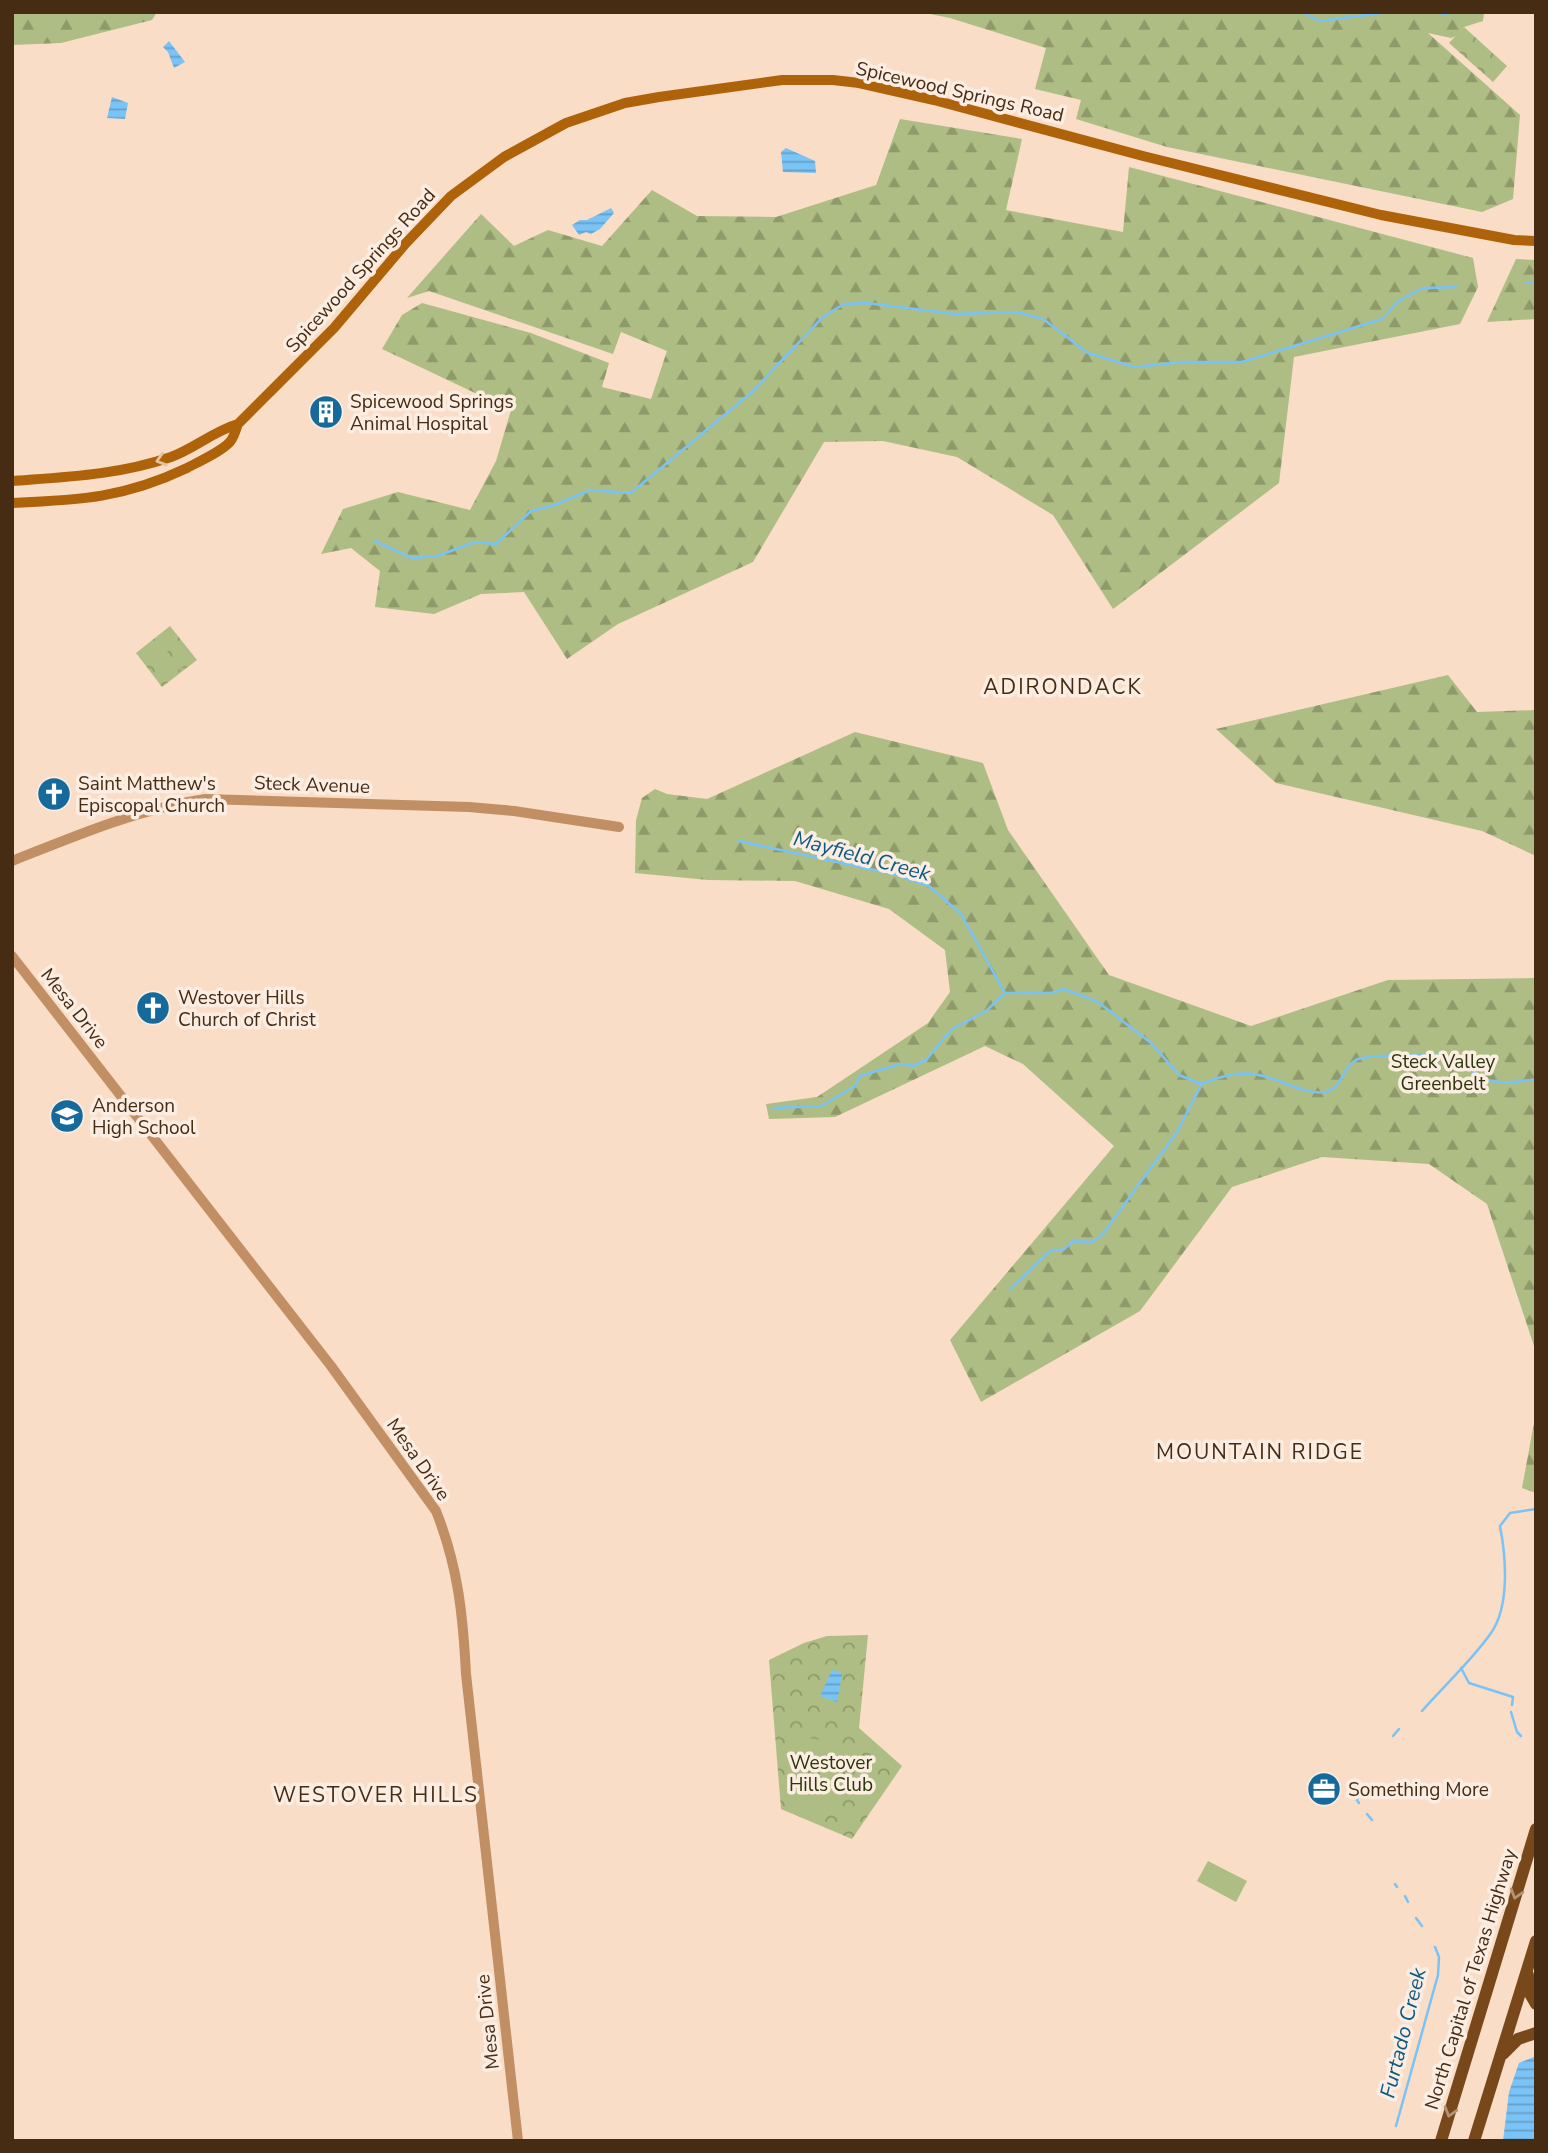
<svg xmlns="http://www.w3.org/2000/svg" width="1548" height="2153" viewBox="0 0 1548 2153" font-family="'Nunito Sans',sans-serif">
  <style>
    .forest { fill: url(#forest-firs) }
    .park { fill: url(#park-crowns) }
    .garden { fill: #aebd83 }
    .water { fill: url(#water-rules) }
    .lines { fill: none; stroke-linecap: round; stroke-linejoin: round }
    .stream { stroke: #79c3f7; stroke-width: 2.5 }
    .tertiary { stroke: #c28e63; stroke-width: 10 }
    .secondary { stroke: #ae620a; stroke-width: 10 }
    .trunk { stroke: #78481b; stroke-width: 12 }
    .oneway { stroke: #e4c3a1 }
    .oneway2 { stroke: #b39275 }
    .labels { text-anchor: middle; stroke-width: 7; stroke-linejoin: round; paint-order: stroke }
    .street-label { font-size: 19px; fill: #472c14; stroke: #fbede2 }
    .poi-label { font-size: 19px; fill: #472c14; stroke: #fbede2; text-anchor: start }
    .park-label { font-size: 19px; fill: #2d360b; stroke: #fbede2 }
    .neighbourhood-label { font-size: 21px; letter-spacing: 2px; fill: #472c14; stroke: #fbede2 }
    .water-label { font-size: 21px; font-style: italic; fill: #0e5983; stroke: #fbede2 }
  </style>
  <defs>
    <pattern id="forest-firs" width="22" height="20" patternUnits="userSpaceOnUse" patternTransform="scale(1.75)"><rect width="22" height="20" fill="#aebd83"/><path d="M5 1l3.5 6h-7zM16 11l3.5 6h-7z" fill="#8f9a6a"/></pattern>
    <pattern id="park-crowns" width="20" height="18" patternUnits="userSpaceOnUse" patternTransform="scale(1.75)"><rect width="20" height="18" fill="#aebd83"/><path d="M2 6a3 3 0 1 1 6 0M12 15a3 3 0 1 1 6 0" fill="none" stroke="#8f9a6a"/></pattern>
    <pattern id="water-rules" width="6" height="5" patternUnits="userSpaceOnUse" patternTransform="scale(1.75)"><rect width="6" height="5" fill="#79c3f7"/><path d="M0 2.5h6" fill="none" stroke="#659fc7"/></pattern>
  </defs>
  <rect width="100%" height="100%" fill="#f9ddc6"/>
  <path class="forest" d="M12,12H157L152,20L61,43L12,45Z
    M920,12L1484,13L1483,21L1464,27L1456,36L1451,38L1428,33L1520,115L1513,199L1482,212L1167,147L1076,119L1081,100L1035,89L1046,48L950,18Z
    M900,119L1022,139L1006,210L1123,232L1129,167L1473,258L1478,287L1460,324L1294,357L1279,483L1113,609L1053,515L957,457L883,441L824,442L753,562L618,624L567,659L524,592L481,594L434,614L375,607L380,571L351,548L321,554L343,509L398,492L470,510L496,461L511,410L382,349L402,315L422,303L531,333L609,363L602,387L651,399L667,351L621,332L613,354L429,291L407,298L481,214L514,246L548,230L602,246L652,190L697,216L776,217L876,185Z
    M1516,259L1536,260V319L1487,322Z
    M1448,675L1477,712L1536,710V856L1482,831L1276,783L1216,729Z
    M855,732L983,763L1008,830L1109,975L1251,1026L1388,980L1536,978V1352L1487,1204L1429,1164L1322,1157L1232,1187L1140,1311L981,1402L950,1340L1114,1146L1023,1064L985,1046L835,1117L769,1119L766,1104L817,1097L928,1023L950,992L945,950L889,909L795,881L708,880L635,873L636,820L642,798L655,789L667,794L707,799Z
    M1536,1412V1493L1522,1488Z"/>
  <path class="park" d="M1464,27L1507,66L1493,82L1449,43Z
    M170,626L197,660L162,687L136,653Z
    M868,1635L859,1728L902,1766L852,1839L781,1809L769,1660L804,1643L827,1636Z"/>
  <path class="garden" d="M168,634L176,645L154,662L146,652Z
    M181,651L189,662L167,679L159,669Z
    M798,1736L826,1741L824,1754L796,1749Z
    M795,1754L823,1759L820,1772L793,1767Z
    M810,1780L838,1784L836,1798L808,1793Z
    M807,1798L835,1802L833,1815L805,1811Z
    M1208,1861L1247,1881L1236,1902L1197,1881Z"/>
  <path class="water" d="M169,41L185,62L174,68L168,52L163,47Z
    M112,97L128,103L125,119L107,118Z
    M786,148L815,161L816,173L783,172L781,152Z
    M611,208L614,213L600,229L591,234L586,232L579,235L572,225L580,220H587Z
    M832,1670L840,1672L842,1675L837,1702L820,1696Z
    M1536,2056V2141H1503L1509,2092L1519,2063Z"/>
  <g class="lines">
    <path class="stream" d="M1302,12L1320,21L1389,12
      M1437,12L1444,14L1454,12
      M1526,282L1536,283
      M375,541L412,558L437,556L475,542L496,544L531,511L555,505L590,490L631,493L752,392L823,317L844,304L866,303L955,314L1017,312L1043,319L1088,353L1135,367L1182,362H1242L1382,319L1400,300L1423,288L1457,287
      M739,841L893,874L929,886L961,914L1005,993H1051L1064,989L1098,1002L1151,1043L1179,1075L1201,1084C1222,1076 1241,1070 1263,1076C1283,1080 1304,1095 1325,1092C1342,1089 1343,1065 1358,1059C1371,1054 1439,1055 1455,1057C1466,1058 1466,1066 1474,1073C1490,1087 1517,1082 1536,1079
      M773,1108L821,1106L855,1086L860,1076L900,1064L913,1066L926,1060L952,1029L985,1012L1005,993
      M1010,1289L1051,1250H1063L1073,1241L1092,1242L1102,1235L1177,1132L1201,1085
      M1461,1668L1469,1683L1513,1697L1512,1705
      M1422,1711C1443,1687 1473,1659 1491,1633C1510,1606 1506,1557 1500,1526L1510,1513L1536,1509
      M1511,1712L1517,1732L1521,1736
      M1393,1736L1399,1729
      M1358,1794L1357,1800L1359,1803
      M1367,1814L1372,1820
      M1395,1884L1397,1887
      M1405,1896L1408,1902
      M1416,1918L1422,1926
      M1396,2126L1438,1975L1439,1957L1435,1947"/>
    <path class="tertiary" d="M12,861C75,836 138,809 205,799L469,807L514,811L619,827
      M12,956L331,1366L436,1511C458,1566 463,1615 466,1674L518,2141"/>
    <path class="secondary" d="M12,481C66,477 119,475 171,457C195,448 214,431 238,424
      M12,503C81,500 124,498 187,468C198,462 227,449 232,439C235,434 236,429 238,424L334,328L406,243L451,196L504,157L566,123L625,103L659,97L782,80H833L859,83L934,100L1143,156L1381,215L1514,240L1536,241"/>
    <path class="trunk" d="M1528,1975L1529,1992L1536,2004
      M1503,2054L1518,2039L1536,2033
      M1441,2141L1536,1829
      M1474,2141L1536,1941"/>
  </g>
  <defs><path id="oneway-chevron" d="M-2-3.5L2.5 0L-2 3.5" fill="none" stroke-width="1.6" stroke-linecap="round" stroke-linejoin="round" transform="scale(1.75)"/></defs>
  <use class="oneway" href="#oneway-chevron" transform="translate(161 460) rotate(163)"/>
  <g class="oneway2">
    <use href="#oneway-chevron" transform="translate(1516 1894) rotate(107)"/>
    <use href="#oneway-chevron" transform="translate(1450 2112) rotate(107)"/>
  </g>
  <defs>
    <g id="building-disc" transform="scale(1.75)"><circle r="9.5" fill="#156a9b" stroke="#fbede2"/><path d="M-4-6H4V6H1V3H-1V6H-4ZM-2.5-4.3h1.7v1.8h-1.7ZM.8-4.3h1.7v1.8H.8ZM-2.5-1h1.7V.8h-1.7ZM.8-1h1.7V.8H.8Z" fill="#fff"/></g>
    <g id="church-disc" transform="scale(1.75)"><circle r="9.5" fill="#156a9b" stroke="#fbede2"/><path d="M-1.2-6h2.4v3.5h3.3v2.4h-3.3V6h-2.4V-.1h-3.3v-2.4h3.3Z" fill="#fff"/></g>
    <g id="school-disc" transform="scale(1.75)"><circle r="9.5" fill="#156a9b" stroke="#fbede2"/><path d="M0-5L7-2L0 1L-7-2ZM-4 1L0 2.5L4 1V4Q0 6-4 4Z" fill="#fff"/></g>
    <g id="office-disc" transform="scale(1.75)"><circle r="9.5" fill="#156a9b" stroke="#fbede2"/><path d="M-6-3h4V-5.5h4V-3h4V5H-6ZM-1-4.5V-3h2v-1.5ZM-6 0V1H6V0Z" fill="#fff"/></g>
  </defs>
  <g fill-rule="evenodd">
    <use href="#building-disc" x="326" y="412"/>
    <use href="#church-disc" x="54" y="794"/>
    <use href="#church-disc" x="153" y="1008"/>
    <use href="#school-disc" x="67" y="1116"/>
    <use href="#office-disc" x="1324" y="1789"/>
  </g>
  <g class="labels">
    <g class="street-label">
      <text transform="translate(960 91) rotate(13)" y="7">Spicewood Springs Road</text>
      <text transform="translate(360 270) rotate(-48)" y="7">Spicewood Springs Road</text>
      <text transform="translate(312 784) rotate(2)" y="7">Steck Avenue</text>
      <text transform="translate(75 1008) rotate(52)" y="7">Mesa Drive</text>
      <text transform="translate(419 1459) rotate(55)" y="7">Mesa Drive</text>
      <text transform="translate(1470 1979) rotate(-73)" y="7">North Capital of Texas Highway</text>
      <text transform="translate(487 2022) rotate(-96)" y="7">Mesa Drive</text>
    </g>
    <g class="poi-label">
      <text x="350" y="408">Spicewood Springs<tspan x="350" dy="22">Animal Hospital</tspan></text>
      <text x="78" y="790">Saint Matthew's<tspan x="78" dy="22">Episcopal Church</tspan></text>
      <text x="178" y="1004">Westover Hills<tspan x="178" dy="22">Church of Christ</tspan></text>
      <text x="92" y="1112">Anderson<tspan x="92" dy="22">High School</tspan></text>
      <text x="1348" y="1796">Something More</text>
    </g>
    <g class="park-label">
      <text x="1443" y="1068">Steck Valley<tspan x="1443" dy="22">Greenbelt</tspan></text>
      <text x="831" y="1769">Westover<tspan x="831" dy="22">Hills Club</tspan></text>
    </g>
    <g class="neighbourhood-label">
      <text x="1063" y="694">ADIRONDACK</text>
      <text x="1260" y="1459">MOUNTAIN RIDGE</text>
      <text x="376" y="1802">WESTOVER HILLS</text>
    </g>
    <g class="water-label">
      <text transform="translate(862 856) rotate(15)" y="7">Mayfield Creek</text>
      <text transform="translate(1403 2033) rotate(-76)" y="7">Furtado Creek</text>
    </g>
  </g>
  <rect width="1548" height="2153" fill="none" stroke="#472c14" stroke-width="28"/>
</svg>
